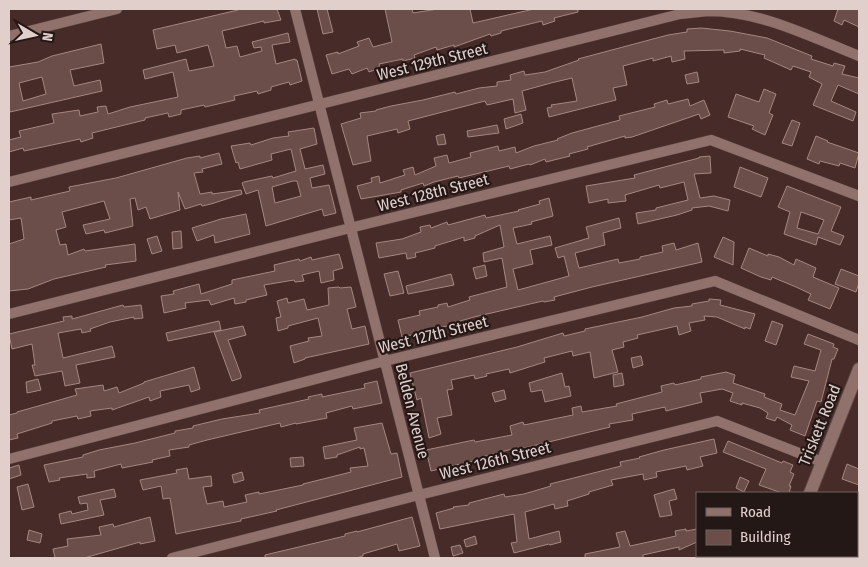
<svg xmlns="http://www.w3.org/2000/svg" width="868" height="567" viewBox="0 0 868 567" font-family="'Fira Sans Condensed',sans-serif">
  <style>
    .building { fill: #6b4e49; stroke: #a68681; fill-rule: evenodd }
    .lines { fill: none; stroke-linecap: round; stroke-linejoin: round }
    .street-casing { stroke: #5e4845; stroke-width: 11 }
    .secondary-casing { stroke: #5e4845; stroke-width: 14 }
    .street { stroke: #90716c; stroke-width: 10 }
    .secondary { stroke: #90716c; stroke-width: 12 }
    .labels { text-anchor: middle; stroke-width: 4.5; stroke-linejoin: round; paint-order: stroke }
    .street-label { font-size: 16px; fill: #e1cfcc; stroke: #241816 }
  </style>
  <rect width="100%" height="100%" fill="#462b28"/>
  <path class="building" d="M238,9H277L281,20L264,23V21L222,31L226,48L237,46L240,57L262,51L261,47L254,48L252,42L288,33L290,42L272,45L276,64L295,59V60H297L302,81L290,85L289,82L271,87V90L258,94L257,91L234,96L235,100L205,107L204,105L181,110V114L169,117L168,113L145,118V120L92,133L93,138L81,142L80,139L24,151L23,148L9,152V140L21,137L19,131L54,123L52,114L79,110L80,116L98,112L97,107L106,106L108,114L130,107L178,97L173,72L145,79L143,70L186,59L189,71L214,66L208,45L177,53L175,45L157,49L153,30L238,10Z
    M317,9H327L333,32L323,34Z
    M385,9H412L413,13L438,9H470L473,23L534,9H578V12L554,18L555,21L543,25L542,21L501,31V33L491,36L490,34L454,47V45L437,50L436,47L414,55L415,58L403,61V59L379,64L380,68L369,72L367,68L352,74L349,69L332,74L326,55L338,52V54L359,46L357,42L369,38L373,47L392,42Z
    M838,9H859V27L844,20L842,25L834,21Z
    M701,28L730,31L767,38L812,56L811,59L833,66L834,63L845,66L842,74L859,78V94L838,85L831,101L856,112L853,121L813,105L822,84L809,77L811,72L793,66L791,70L764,58L765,55L740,49V51L724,53V50L684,51L685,59L672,62L671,56L653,61V58L623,66L627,85L613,88L616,100L549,117L547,108L552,107L551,105L577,101L572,78L551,83L522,91L526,110L515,113L513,99L487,105L485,101L408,121L410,129L398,133L397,129L367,136L371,161L353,165L341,124L361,118L360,113L376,111V110L391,106L423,100L455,92L456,94L479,88L497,86V82L511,80L510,75L524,71L525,75L545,72L579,60L578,59L668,35L687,32V29Z
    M101,44L104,63L70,70L74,86L100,80L102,91L10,112L9,106V67L38,62L52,56ZM42,77L46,94L23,101L19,83Z
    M697,72L699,82L687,84L685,75Z
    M764,89L776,94L769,113L773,115L765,135L752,129L754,126L728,117L736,94L759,102Z
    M688,99L690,106L704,100L710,115L701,119L699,114L632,137L625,138V136L587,147L588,149L569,154L570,156L546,162L545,159L530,165L529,164L510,169L509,166L459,178L458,176L434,182L424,186L423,183L401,190V192L361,199L357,186L372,182L371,178L379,176L380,183L405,175L403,170L413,167L415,175L436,166L434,158L447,155L449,163L471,157L470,153L498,146L499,151L515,147L516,153L534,146L558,140L557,139L572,133L620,120L619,116L655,107L654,104L667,100L668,104Z
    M521,114L523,123L506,129L504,119Z
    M792,120L800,123L792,146L782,143Z
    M497,125L499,133L468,137L467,131Z
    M314,128L317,144L300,149L305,169L323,165L325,174L310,178L312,188L329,185L336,213L324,216L322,209L266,226L258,190L246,194L242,183L244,182L272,176L273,178L296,171L291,149L271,154L272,160L240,169L238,162L236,163L231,146L250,143L251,145L273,138L289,136L288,132ZM293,181H297L301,196L275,203L272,187Z
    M444,134L446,144L438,145L436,136Z
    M816,136L828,141L827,142L859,153L855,168L840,163L839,166L820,161L819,164L807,159Z
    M219,153L222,164L202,169L203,172L194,173L200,194L212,192V194L241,190L242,194L211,204L202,206L201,204L185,209L178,192L180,210L150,219L146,207L138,210L135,198L130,199L133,226L105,233L104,230L86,234L83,225L110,219L104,201L62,212L66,227L56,230L60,245L66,244L68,255L84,249L85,251L135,244L136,261L105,265L106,267L54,279L28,289L9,291V244L24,239L21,218L9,220V202L31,197V200L70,191L69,187L116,178L187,158L200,156V158Z
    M710,156L711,173L694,174L700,198L714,196L730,200L728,211L709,206L692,208V210L677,215L638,224L636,213L656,210V208L688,200L684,182L660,188L659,185L625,195L626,201L608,203V199L589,203L586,186L635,178L634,175L699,158V157Z
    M740,167L768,178L761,197L734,187Z
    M787,186L841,207L831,231L844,236L840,245L818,237L816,245L784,234L790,212L778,207ZM801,212L824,220L818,234L797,228Z
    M549,198L553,216L531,222L532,224L513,228L517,244L550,236L552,245L530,250L533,264L513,269L518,290L569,276L564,256L558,258L555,248L589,238L586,227L619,218L621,228L603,233L605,245L575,253L579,268L618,259L619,263L640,259V257L663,252L662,246L674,243L676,250L698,243L702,262L592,287L554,297L555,300L544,302L543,301L474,317L453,323V325L415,332L416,334L402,337L398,320L420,315L419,311L438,307V305L447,303L448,307L470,300L469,297L507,287L502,258L484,262L483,253L504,247L500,225L475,236V238L464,241V237L435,246V248L415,253L416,257L407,259L406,253L379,258L376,243L402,239L421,232L420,227L430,225L431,228L447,222L448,225L485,215L486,218L519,211L518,210L540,204L539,201Z
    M246,214L250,234L215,243L214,235L197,241L192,228L221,219Z
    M181,231L182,248L173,249L172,232Z
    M157,236L162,251L152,254L147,239Z
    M723,237L734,242L733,265L714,257Z
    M749,248L768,256V254L779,257L794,265L796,259L816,268L813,277L839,288L830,309L808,300L811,294L796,287L772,277L771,280L761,277L741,268Z
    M339,254L343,268L333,271L334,280L321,283L319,271L302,275L304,281L295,282L294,280L264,285L267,295L246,300V302L235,304L234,298L211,305L209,300L185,303L186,308L164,313L161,296L174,294L173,291L199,284L201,294L232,284V280L275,271L274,265L299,259L300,261L311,257L312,260Z
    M485,265L487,276L476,279L473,268Z
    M841,269L859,276V283L856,292L835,284Z
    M398,271L404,293L390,296L384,274Z
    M451,274L454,285L408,294L406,286Z
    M339,287L340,288L351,287L356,307L347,309L352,329L365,326L369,344L305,358V359L294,363L290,346L309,341L308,338L322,336L318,318L288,326V328L278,331L276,318L281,317L277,301L287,298L288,303L304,299L307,310L329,305L328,288Z
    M709,299L721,300L720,305L755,314L750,329L745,327V329L717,317L704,316L705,320L689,323L691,331L679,335L677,326L637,335L638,338L623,342L624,347L612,350L618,372L594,378L590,352L573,356L572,351L544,358L545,362L510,373L509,369L486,374L487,376L475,379L474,375L451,380L453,389L447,390L452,415L437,418L441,434L429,438L421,398L417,400L410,373L517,347L563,333L564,336L585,331V329L642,317L674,308L692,306V304L709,301Z
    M123,305L124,307L141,305L143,318L134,319V317L110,322L90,329L91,331L82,333L81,329L58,333L63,358L112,346L115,357L76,365L80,383L65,386L62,371L35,376L32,365H35L32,344L12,349L9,334L64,321L63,317L72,316V319Z
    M219,321L221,330L168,341L166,333Z
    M772,321L783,325L776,345L765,341Z
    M243,326L246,335L228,340L241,375V378L232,381L214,332Z
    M808,334L834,344L833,347L838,349L834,359H832L821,402L817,401L805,436L790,430L792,425L777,417L775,421L766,418L768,413L760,408L742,403V405L730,401L733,393L722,389L700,393L702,402L666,411L665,407L632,414L633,420L609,424L610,427L516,450V448L478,458V460L431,471L426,450L474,440L475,442L512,435L510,426L523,422L524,425L573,415L572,408L581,406L582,412L617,406L616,404L662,392L661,386L674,383L675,385L701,379V377L726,372L735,375L733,383L765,394L764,397L782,404L780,410L795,415L809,381L791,377L794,366L815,371L821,350L804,344Z
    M641,356L643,365L633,368L631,358Z
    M194,367L200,389L191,392L189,385L160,391L161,397L150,401L149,397L112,410V408L90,411L91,416L78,419L77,416L52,421V423L17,434L18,438L9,440V415L17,413V412L77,395L75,389L103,385L104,391L117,387L119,393L144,383V382Z
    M562,373L565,387L569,386L571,396L545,402L542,390L531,392L529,383Z
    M622,373L624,385L614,387L613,375Z
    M38,379L41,390L27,393L26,382Z
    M377,381L382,403L353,409L352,406L326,413L327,418L296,424V423L281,427L280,423L207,440L189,445V447L169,450L170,456L152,460L153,462L122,468L121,464L94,471L95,477L87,478V474L59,478L60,480L49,482L44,465L83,457V455L99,450L135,443L175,433V431L193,428V426L222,419L260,413L259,410L309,399L308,397L322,394V397L365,388L364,384Z
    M504,390L506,399L495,402L492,393Z
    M382,423L391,454L397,453L402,477L276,510L277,511L241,519V521L176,534L170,498L163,499L161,486L143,490L140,480L177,473L176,470L187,468L189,479L211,476L212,486L203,487L207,504L223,501L224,507L247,502L245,495L259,492V494L303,485V484L351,472L350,468L368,466L364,448L360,449V447L337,455V457L325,459L323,447L357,440L354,428Z
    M714,439L717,453L700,457L703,466L687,470L686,466L656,472L657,477L644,480L643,474L611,480L613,485L589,492V494L567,501L568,506L555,509L554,504L525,512L529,539L559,531L561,542L550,545L549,544L514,553L511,543L517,542L514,514L440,529L436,513L454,508L453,507L469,505V503L504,494L505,497L524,494L551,486L550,484L621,466L620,462L640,458L639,457L664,450Z
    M728,441L782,463L783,461L793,465L790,472L794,474L789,486H791L789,493H782L759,485L766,469L723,452Z
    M303,457L304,466L291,467L290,458Z
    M847,464L859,469V485L842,479Z
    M19,465L21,475L9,479V468Z
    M242,472L244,480L234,483L232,475Z
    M740,477L749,481L744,492L736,488Z
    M28,484L34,507L22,510L17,487Z
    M114,489L116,497L100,500L104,515L61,524L59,514L71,511L72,514L88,510L87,503L80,504L78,497Z
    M674,489L677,499L669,501L672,515L660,517L654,495Z
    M150,517L155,541L140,544V542L84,558H55L53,549L68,546L67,539L101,535L99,527L113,524L114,527Z
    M412,517L420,546L399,551L397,544L363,554V556L356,558H265V555L345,536V534L357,531V532Z
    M686,529V531L697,529V542L679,550V547L643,555V558H585V554L620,547L616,533L625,531L630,546L676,536L675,531Z
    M29,530L42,534L40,543L27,540Z
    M475,536L477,544L466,547L464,540Z
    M460,545L463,553L453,556L451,547Z"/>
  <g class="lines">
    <g class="street-casing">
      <path id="street" d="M295,9L435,558
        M9,36L117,9
        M9,182L680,14C689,13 699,12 708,11C761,11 811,37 859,56
        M9,314L362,225L711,140L859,196
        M9,459L385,361L715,281L859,340
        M172,558L419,495L717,421L822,462"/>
    </g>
    <g class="secondary-casing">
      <path id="secondary" d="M810,493L859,369
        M785,558L786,556"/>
    </g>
    <use href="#street" class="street"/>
    <use href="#secondary" class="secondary"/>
  </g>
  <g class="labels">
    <g class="street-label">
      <text transform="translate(432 61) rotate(-14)" y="6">West 129th Street</text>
      <text transform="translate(433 192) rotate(-14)" y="6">West 128th Street</text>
      <text transform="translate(433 334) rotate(-14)" y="6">West 127th Street</text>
      <text transform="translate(413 411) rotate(76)" y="6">Belden Avenue</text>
      <text transform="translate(819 425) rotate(-68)" y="6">Triskett Road</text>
      <text transform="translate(495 460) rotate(-14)" y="6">West 126th Street</text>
    </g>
  </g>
  <rect width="868" height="567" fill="none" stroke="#e1cfcc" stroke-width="20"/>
  <rect x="696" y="492" width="162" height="65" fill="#241816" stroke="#70615f"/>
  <rect x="706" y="508" width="25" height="8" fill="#90716c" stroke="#70615f"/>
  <text x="740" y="517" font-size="15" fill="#e1cfcc">Road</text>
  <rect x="706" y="530" width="25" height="15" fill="#6b4e49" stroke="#70615f"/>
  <text x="740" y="542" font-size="15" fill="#e1cfcc">Building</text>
  <g transform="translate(35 35) rotate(99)" stroke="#241816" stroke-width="4" paint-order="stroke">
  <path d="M0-4L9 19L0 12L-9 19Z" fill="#e1cfcc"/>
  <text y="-8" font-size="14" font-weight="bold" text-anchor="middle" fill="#e1cfcc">N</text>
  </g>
</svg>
